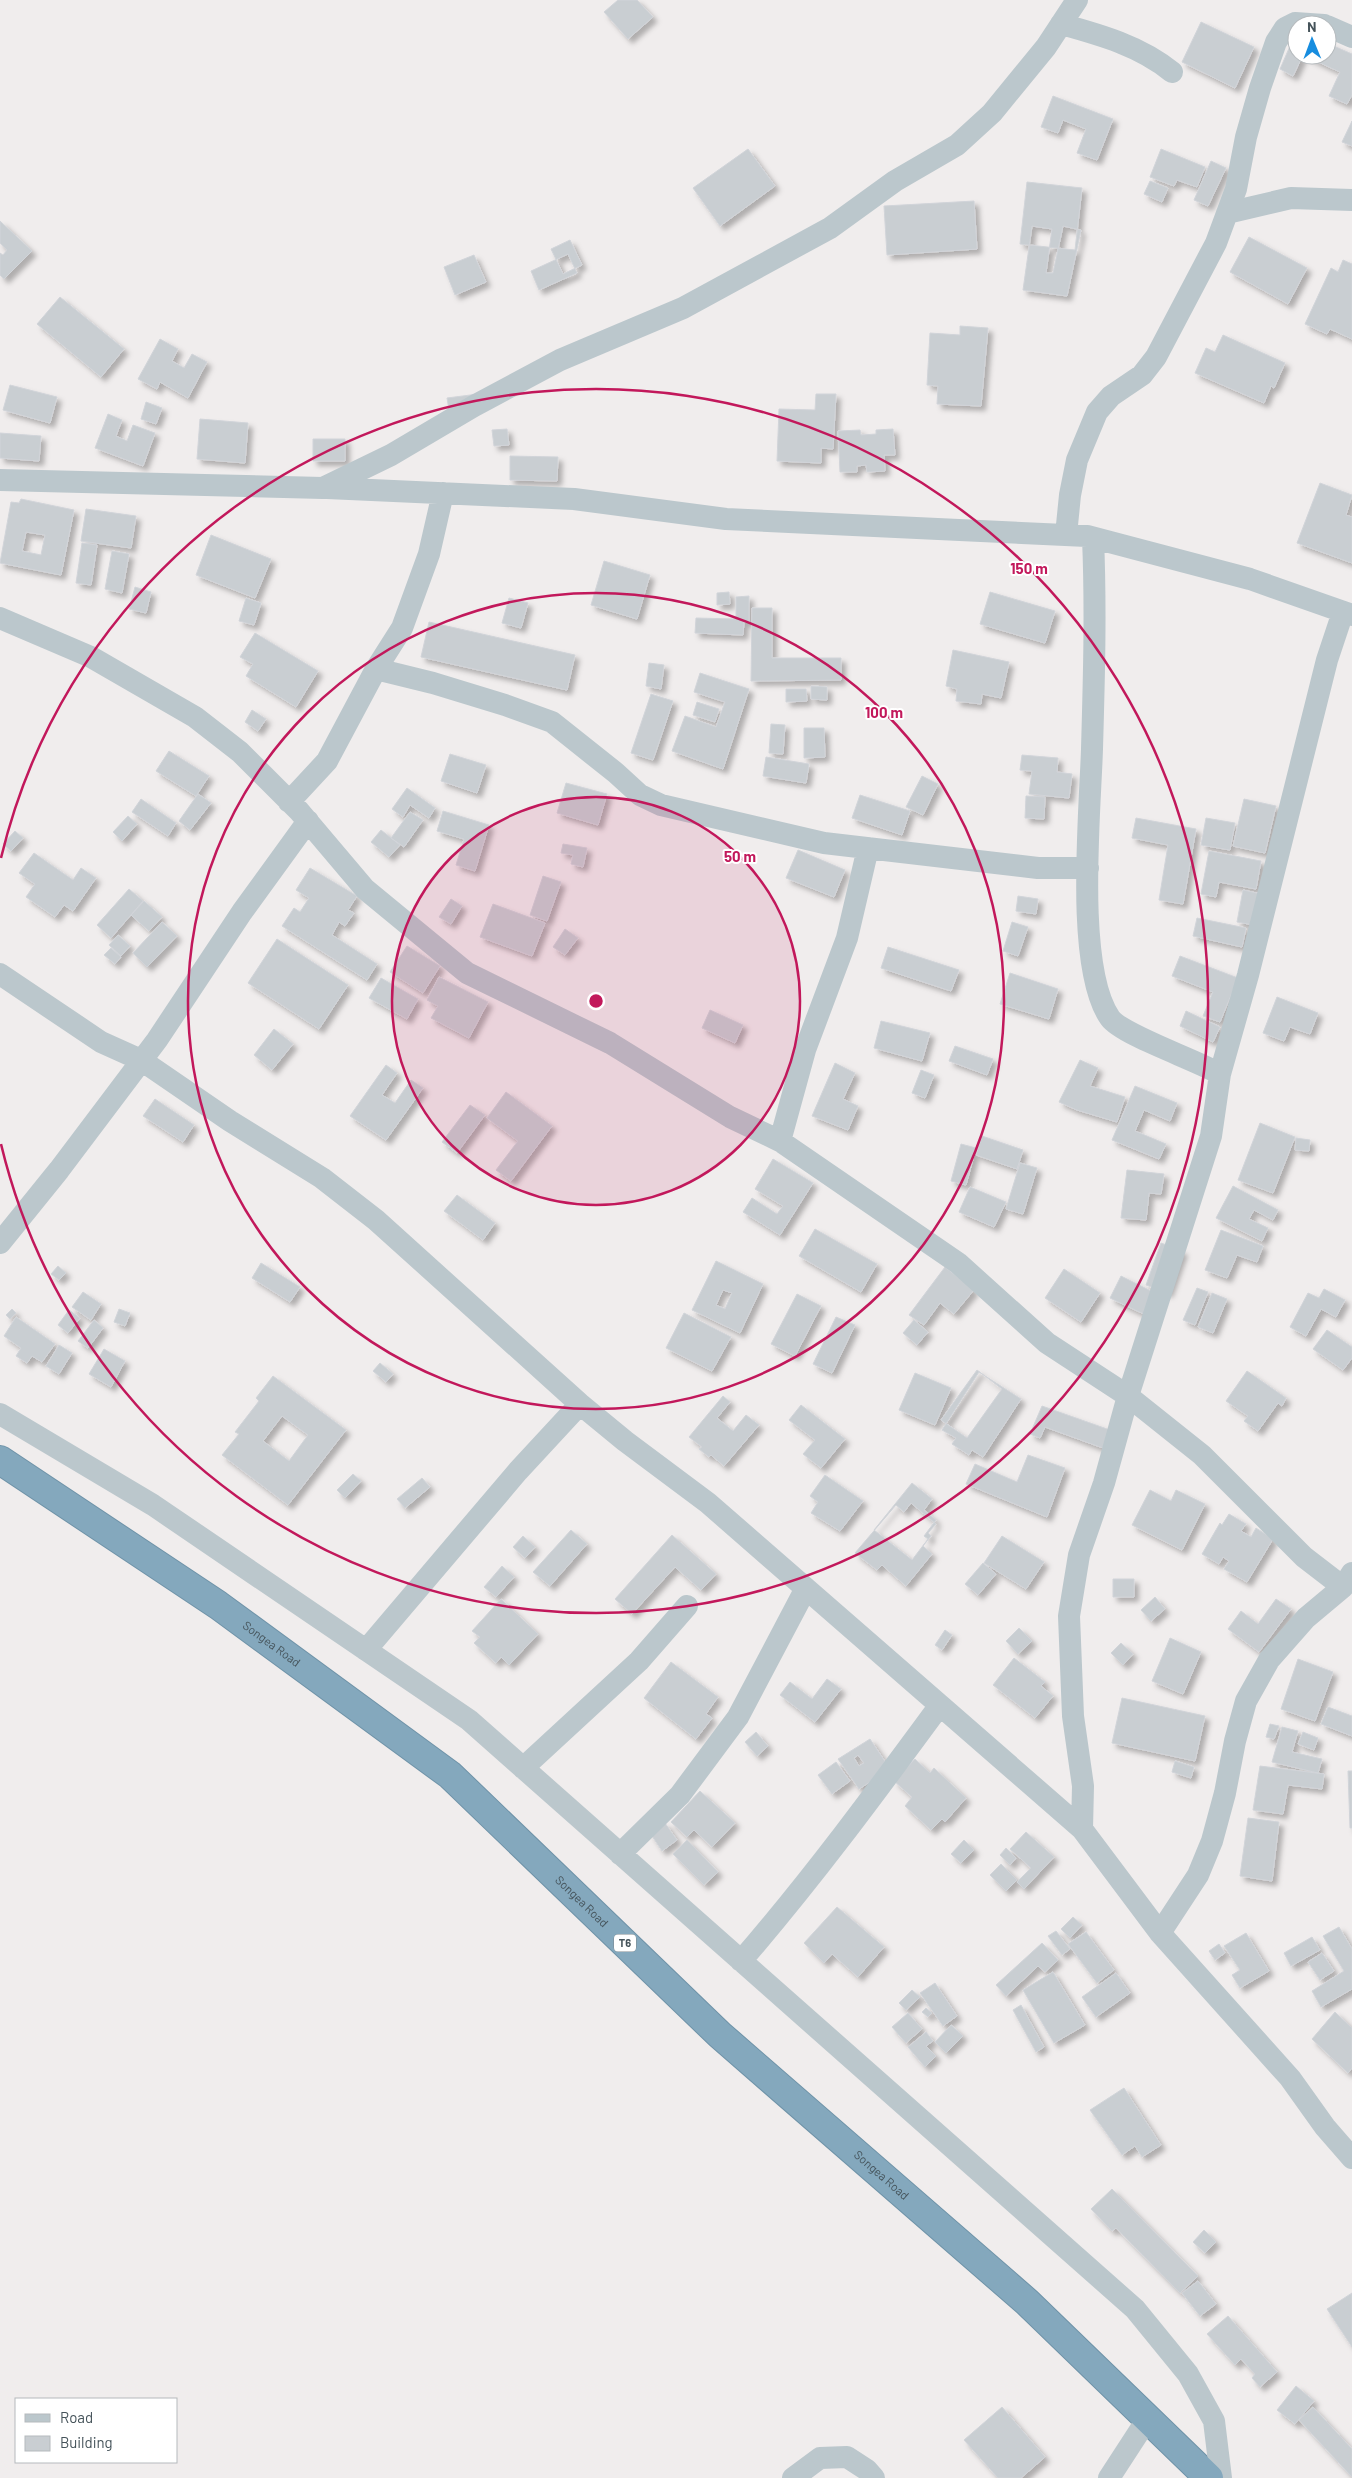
<svg xmlns="http://www.w3.org/2000/svg" width="1352" height="2478" viewBox="0 0 1352 2478" font-family="Barlow,sans-serif">
  <style>
    .building { fill: #c9ced2; stroke: #d1d4d9; fill-rule: evenodd; filter: url(#shadow) }
    .lines { fill: none; stroke-linecap: round; stroke-linejoin: round }
    .highway-casing { stroke: #6f93a8; stroke-width: 30 }
    .street { stroke: #bbc7cc; stroke-width: 22 }
    .highway { stroke: #84a8bd; stroke-width: 28 }
    .ring { fill: none; stroke: #c2185b; stroke-width: 2.5 }
    .labels { text-anchor: middle; stroke-width: 4; stroke-linejoin: round; paint-order: stroke }
    .shield { fill: #fff; stroke: #7d878c; stroke-width: 1 }
    .shield-label { font-size: 11px; font-weight: bold; fill: #45535a }
    .street-label { font-size: 12px; fill: #45535a; stroke: #fff }
    .centre { fill: #c2185b; stroke: #fff; stroke-width: 2.5 }
    .ring-label { font-size: 15px; text-anchor: middle; font-weight: bold; fill: #c2185b; stroke: #fff; stroke-width: 4; stroke-linejoin: round; paint-order: stroke }
  </style>
  <defs>
    <filter id="shadow"><feDropShadow dx="4.5" dy="4.5" stdDeviation="2.5" flood-color="#0004"/></filter>
  </defs>
  <rect width="100%" height="100%" fill="#f0eded"/>
  <path class="building" d="M618,0H637L653,17L628,39L604,12Z
    M1201,22L1254,47L1235,88L1182,62Z
    M1297,30V55H1327V43L1352,54V95L1347,104L1329,96L1340,72L1303,55L1293,76L1280,69Z
    M1053,96L1113,119L1097,160L1077,153L1086,129L1063,120L1058,133L1041,127Z
    M1352,121V146L1342,142Z
    M748,149L775,186L720,226L693,188Z
    M1161,149L1205,167L1197,187L1177,180L1174,186L1150,177Z
    M1211,161L1226,168L1208,206L1194,200Z
    M1150,181L1168,188L1162,202L1144,194Z
    M1027,182L1082,188L1075,250L1020,244Z
    M974,201L977,249L887,255L884,206Z
    M0,221L32,251L4,279L0,275V253L3,255L7,250L0,243Z
    M1032,226L1052,229L1046,273H1053L1063,226L1081,230L1067,296L1023,290Z
    M1249,237L1307,268L1288,304L1230,272Z
    M570,240L582,265L563,274L551,249Z
    M568,254L577,273L539,290L531,271Z
    M474,255L486,282L455,295L444,267Z
    M1343,260L1352,264V339L1330,329L1327,334L1305,324L1331,268L1338,272Z
    M60,297L124,349L101,377L37,324Z
    M960,326L988,328L981,406L937,404L938,386L927,385L930,333L960,335Z
    M1223,335L1285,363L1274,388L1271,386L1264,403L1195,373L1206,348L1215,352Z
    M160,339L178,349L172,361L184,368L192,354L207,362L188,398L160,382L157,389L138,379Z
    M10,385L57,397L50,423L3,410Z
    M478,394L450,416L447,398Z
    M816,394H836L833,449L821,448V463L777,461L779,409L815,410Z
    M146,402L162,408L156,424L141,419Z
    M108,414L122,420L116,436L127,441L133,425L155,433L143,466L95,448Z
    M200,419L248,423L245,463L197,459Z
    M507,429L509,445L494,446L492,430Z
    M893,429L895,455H884L885,471L867,472L866,465L857,466V472H840L838,431L860,430L861,435L876,434V430Z
    M0,433L41,436L39,461L0,458Z
    M313,439H345V461H313Z
    M510,456L558,457L557,481L510,480Z
    M1320,483L1352,495L1346,515L1352,517V563L1297,543Z
    M21,499L74,510L61,575L0,563L11,502L19,503ZM26,532L45,535L41,555L22,551Z
    M86,509L136,516L131,548L81,541Z
    M211,535L271,559L255,598L196,575Z
    M82,543L97,545L91,585L76,583Z
    M112,551L129,554L122,593L105,589Z
    M604,561L650,575L637,619L591,605Z
    M135,587L151,592L146,613L129,609Z
    M729,592L730,604L717,605V593Z
    M990,592L1055,611L1045,643L980,624Z
    M749,596V622H744L743,635L695,633L696,618L736,619V597Z
    M246,598L261,603L254,625L239,621Z
    M509,598L528,603L521,628L502,623Z
    M752,608H772V658H841V680L751,681Z
    M429,622L575,655L567,690L421,657Z
    M255,633L318,671L296,707L246,676L253,664L240,657Z
    M953,650L1009,662L1001,698L982,694L981,704L956,701L957,689L946,686Z
    M649,663L664,665L661,689L646,686Z
    M700,673L749,689L723,769L672,751L685,716L716,727L725,702L694,692Z
    M811,686L827,687V700L811,699Z
    M786,689H806L807,701L786,702Z
    M651,694L673,701L653,760L631,753Z
    M697,702L719,709L715,722L693,715Z
    M252,710L266,719L258,731L245,722Z
    M771,724L785,725L783,754L769,753Z
    M804,728H824L825,757L804,758Z
    M169,751L209,776L196,796L156,771Z
    M450,754L486,765L477,793L441,781Z
    M1022,755L1058,758L1057,772L1072,774L1069,798L1029,794L1032,771L1020,770Z
    M766,757L809,764L806,783L763,776Z
    M922,776L938,784L923,815L906,807Z
    M566,783L607,794L598,825L557,813Z
    M407,788L435,808L429,818L410,805L403,817L392,809Z
    M198,794L211,803L190,830L179,821Z
    M860,795L910,811L902,835L852,818Z
    M1026,796L1045,797L1044,819L1025,818Z
    M141,799L176,823L168,836L132,812Z
    M1244,799L1276,806L1265,853L1233,846Z
    M443,811L489,825L475,871L456,865L464,839L437,831Z
    M410,812L423,820L404,847L391,838Z
    M128,816L137,824L122,841L113,832Z
    M1136,818L1196,829L1183,904L1159,900L1168,845L1132,838Z
    M1206,818L1235,823L1230,850L1201,845Z
    M381,830L400,845L389,857L371,842Z
    M15,831L23,838L11,851L3,844Z
    M563,844L587,848L583,867L571,864L573,855L561,853Z
    M798,850L845,870L834,897L786,878Z
    M1209,851L1261,861L1256,889L1219,882L1216,897L1201,894Z
    M34,853L73,880L81,868L96,878L73,911L64,905L55,917L26,897L35,884L19,873Z
    M310,868L357,896L348,910L354,913L345,926L339,922L332,935L377,964L367,980L282,926L294,908L300,912L309,898L296,890Z
    M543,876L561,882L547,921L530,915Z
    M129,889L143,901L111,938L97,925Z
    M1243,890L1261,894L1254,925L1237,922Z
    M1018,896L1038,899L1036,914L1016,911Z
    M451,899L462,906L451,924L439,917Z
    M144,901L162,917L149,931L131,915Z
    M493,904L545,923L532,956L480,937Z
    M1197,918L1246,928L1242,947L1193,936Z
    M162,922L177,936L147,967L133,953Z
    M1012,922L1028,927L1018,956L1003,951Z
    M565,929L578,938L565,955L553,947Z
    M118,935L130,946L121,956L109,945Z
    M277,939L348,985L319,1029L248,983Z
    M407,946L440,966L423,993L390,972Z
    M888,947L959,970L951,991L881,968Z
    M111,948L121,957L115,964L104,955Z
    M1180,956L1238,978L1220,1022L1203,1016L1213,992L1172,976Z
    M1010,973L1058,989L1049,1019L1000,1004Z
    M439,977L488,1002L469,1038L431,1018L438,1006L427,1000Z
    M381,978L418,999L407,1019L369,998Z
    M1277,997L1318,1013L1310,1034L1290,1027L1284,1041L1263,1033Z
    M710,1010L743,1025L735,1043L702,1028Z
    M1186,1011L1220,1027L1213,1042L1180,1026Z
    M881,1021L930,1033L922,1061L874,1048Z
    M274,1029L293,1044L272,1070L254,1055Z
    M955,1046L993,1059L987,1075L949,1061Z
    M1080,1060L1098,1068L1090,1086L1125,1097L1117,1122L1077,1110L1059,1102Z
    M835,1063L855,1073L843,1099L858,1106L848,1130L812,1116Z
    M386,1065L397,1073L382,1095L395,1103L411,1080L423,1088L386,1140L350,1116Z
    M921,1070L934,1075L925,1098L912,1093Z
    M1135,1086L1177,1103L1170,1121L1144,1110L1135,1131L1166,1144L1159,1159L1112,1140Z
    M506,1092L552,1126L511,1181L496,1170L518,1141L487,1118Z
    M155,1099L194,1125L183,1142L143,1116Z
    M470,1105L485,1115L457,1153L442,1142Z
    M1260,1123L1295,1137L1273,1193L1238,1180Z
    M982,1136L1023,1150L1017,1169L976,1155Z
    M1296,1138L1310,1140L1309,1151L1295,1150Z
    M961,1144L976,1148L966,1185L951,1181Z
    M773,1159L813,1183L780,1235L743,1212L752,1198L777,1214L783,1206L755,1189Z
    M1020,1163L1037,1168L1023,1214L1006,1209Z
    M1127,1170L1164,1174L1161,1194L1149,1193L1146,1220L1121,1218Z
    M1233,1186L1278,1210L1273,1220L1254,1210L1249,1219L1268,1228L1262,1241L1216,1218Z
    M970,1187L1006,1202L994,1227L959,1212Z
    M457,1195L495,1223L483,1240L444,1211Z
    M815,1229L877,1264L861,1292L799,1256Z
    M1221,1230L1263,1246L1257,1262L1237,1255L1227,1278L1205,1270Z
    M1161,1243L1183,1251L1168,1293L1146,1285Z
    M716,1261L763,1284L740,1333L692,1310ZM723,1290L732,1293L725,1309L716,1305Z
    M261,1263L300,1287L290,1302L252,1278Z
    M58,1266L66,1273L59,1280L51,1274Z
    M945,1267L974,1290L954,1314L940,1303L924,1325L909,1315Z
    M1064,1269L1100,1293L1081,1322L1045,1298Z
    M1121,1276L1161,1296L1150,1317L1110,1298Z
    M1197,1288L1208,1292L1195,1325L1183,1320Z
    M1324,1289L1345,1300L1336,1317L1321,1309L1306,1336L1290,1327L1308,1293L1319,1298Z
    M83,1292L101,1304L91,1320L72,1307Z
    M1212,1293L1227,1299L1213,1333L1198,1327Z
    M797,1294L821,1306L795,1356L771,1344Z
    M12,1309L16,1313L10,1319L6,1315Z
    M119,1309L130,1313L125,1326L114,1322Z
    M69,1310L80,1318L68,1333L58,1325Z
    M684,1313L731,1337L712,1371L666,1348Z
    M16,1317L55,1344L42,1362L32,1356L27,1363L16,1356L21,1348L4,1336Z
    M836,1317L855,1325L832,1373L813,1364Z
    M94,1320L103,1328L88,1348L78,1341Z
    M914,1320L928,1332L917,1345L903,1333Z
    M1327,1330L1352,1347V1358L1343,1370L1313,1349Z
    M59,1345L72,1353L59,1374L46,1366Z
    M104,1349L125,1361L111,1387L89,1374Z
    M380,1363L393,1374L386,1382L373,1371Z
    M977,1370L1002,1389L967,1438L941,1420Z
    M1247,1371L1286,1398L1282,1406L1278,1403L1258,1431L1244,1421L1248,1416L1226,1401Z
    M979,1372L1021,1399L983,1457L972,1450L969,1455L952,1444L956,1438L942,1430Z
    M915,1373L951,1388L935,1425L899,1410Z
    M273,1376L346,1430L288,1505L222,1455L239,1434L235,1432L259,1401L256,1398ZM282,1416L308,1435L289,1461L263,1441Z
    M723,1396L730,1402L717,1418L733,1431L746,1415L759,1425L724,1466L711,1455L709,1457L699,1449L702,1447L689,1437Z
    M801,1405L845,1439L821,1468L803,1454L815,1440L789,1420Z
    M1042,1406L1110,1430L1103,1448L1045,1427L1040,1438L1030,1434Z
    M1028,1455L1065,1468L1047,1517L966,1484L975,1464L1017,1482Z
    M353,1474L361,1481L345,1498L337,1490Z
    M825,1475L863,1501L840,1531L811,1513L818,1502L810,1496Z
    M422,1478L430,1487L405,1508L397,1499Z
    M912,1483L932,1499L924,1510L936,1520L924,1536L928,1539L912,1560L874,1530Z
    M1150,1490L1171,1501L1176,1490L1205,1504L1182,1550L1132,1525Z
    M911,1503L936,1524L928,1533L931,1536L923,1546L932,1554L906,1586L882,1565L877,1570L855,1553L896,1505L904,1512Z
    M1229,1514L1246,1524L1241,1531L1251,1537L1256,1528L1273,1539L1247,1582L1224,1569L1229,1561L1223,1557L1219,1564L1202,1554L1220,1523L1222,1525Z
    M571,1530L587,1544L550,1586L533,1572Z
    M672,1535L716,1574L701,1590L675,1567L632,1614L615,1599Z
    M523,1536L535,1547L525,1558L513,1547Z
    M1002,1536L1044,1562L1026,1589L984,1563Z
    M983,1563L996,1574L978,1595L965,1584Z
    M502,1566L514,1577L496,1597L484,1587Z
    M1113,1579H1134V1597H1113Z
    M1155,1597L1165,1609L1151,1621L1141,1610Z
    M501,1599L538,1634L509,1665L501,1657L496,1663L474,1643L480,1637L472,1631Z
    M1276,1599L1291,1609L1259,1652L1228,1629L1241,1611L1258,1624Z
    M1019,1628L1032,1641L1018,1654L1006,1641Z
    M945,1630L952,1635L942,1650L935,1645Z
    M1170,1638L1201,1652L1183,1694L1152,1681Z
    M1121,1643L1133,1654L1123,1665L1111,1653Z
    M1014,1658L1045,1682L1041,1686L1053,1696L1035,1718L993,1685Z
    M1298,1659L1333,1672L1315,1721L1281,1709Z
    M671,1662L718,1697L706,1714L712,1718L696,1739L644,1698Z
    M827,1679L841,1689L815,1722L780,1695L790,1682L812,1699Z
    M1122,1698L1205,1716L1195,1761L1112,1743Z
    M1328,1707L1352,1716V1736L1321,1724Z
    M1270,1724L1279,1726L1274,1739L1266,1737Z
    M1282,1727L1298,1731L1292,1752L1322,1759L1318,1773L1272,1762Z
    M756,1732L768,1746L757,1756L745,1742Z
    M1303,1732L1318,1738L1314,1750L1298,1744Z
    M870,1739L890,1769L859,1789L838,1759ZM858,1755L864,1763L859,1766L854,1758Z
    M915,1759L930,1773L934,1768L966,1798L945,1822L942,1819L931,1830L905,1806L912,1797L894,1781Z
    M1175,1761L1194,1767L1191,1778L1172,1772Z
    M836,1762L850,1781L832,1794L818,1775Z
    M1260,1766L1324,1774L1322,1789L1288,1785L1283,1814L1253,1810Z
    M1348,1771H1352V1828H1350Z
    M700,1791L735,1823L712,1847L694,1830L687,1837L671,1822Z
    M1248,1818L1279,1822L1272,1881L1240,1876Z
    M665,1823L677,1840L662,1851L650,1833Z
    M1026,1832L1054,1857L1024,1889L1017,1882L1031,1868L1010,1849Z
    M687,1840L718,1872L704,1885L673,1854Z
    M964,1840L974,1850L961,1863L951,1854Z
    M1006,1848L1016,1858L1010,1865L1000,1855Z
    M1001,1864L1017,1880L1006,1891L990,1875Z
    M837,1907L884,1947L858,1977L832,1954L824,1963L804,1943Z
    M1073,1917L1082,1925L1070,1938L1061,1929Z
    M1339,1927L1352,1949V1989L1321,2007L1312,1991L1344,1971L1323,1936Z
    M1056,1931L1070,1949L1062,1955L1048,1936Z
    M1086,1932L1114,1970L1097,1983L1068,1944Z
    M1246,1933L1269,1971L1240,1988L1232,1975L1240,1970L1224,1946Z
    M1312,1937L1320,1950L1291,1966L1284,1953Z
    M1042,1943L1058,1960L1045,1972L1038,1966L1006,1996L996,1985Z
    M1219,1944L1225,1953L1215,1960L1209,1951Z
    M1322,1953L1334,1971L1320,1980L1308,1962Z
    M1053,1972L1085,2025L1054,2043L1023,1990Z
    M1116,1973L1130,1993L1096,2017L1082,1997Z
    M935,1983L957,2016L943,2026L920,1993Z
    M912,1990L920,1997L906,2010L899,2003Z
    M1021,2005L1044,2047L1036,2052L1013,2010Z
    M926,2008L932,2013L928,2017L922,2012Z
    M1335,2012L1352,2028V2068L1348,2073L1312,2039Z
    M908,2013L922,2029L906,2043L892,2027Z
    M951,2025L963,2036L946,2053L935,2042Z
    M926,2032L933,2041L926,2046L936,2056L925,2067L908,2047Z
    M1124,2088L1161,2145L1142,2157L1135,2146L1122,2155L1090,2110Z
    M1112,2189L1198,2276L1180,2293L1116,2228L1112,2231L1091,2209Z
    M1204,2230L1216,2242L1205,2253L1193,2242Z
    M1198,2281L1216,2304L1200,2316L1182,2293Z
    M1352,2293V2347L1327,2309Z
    M1228,2316L1277,2372L1260,2387L1252,2378L1255,2374L1241,2359L1235,2365L1207,2334Z
    M1296,2386L1314,2401L1295,2424L1277,2410Z
    M1002,2407L1045,2457L1021,2478H998L964,2440Z
    M1313,2407L1352,2449V2477L1299,2420Z"/>
  <g class="lines">
    <g class="highway-casing">
      <g id="highway">
        <path id="s1" d="M0,1460L218,1605L450,1775L720,2035L1027,2302L1209,2478"/>
      </g>
    </g>
    <path class="street" d="M1061,24C1101,35 1140,46 1172,72
      M1327,26L1352,37
      M1227,213L1291,198L1352,200
      M0,480L323,488L391,455L474,406L560,360L683,308L830,228L895,181L957,145L992,113L1046,47L1077,0
      M327,488L574,499L726,519L1087,536L1250,579L1352,615
      M1066,535L1070,495L1077,460L1097,412L1111,396L1142,375L1156,357L1216,243L1236,189L1246,137L1260,88L1276,42L1285,28L1295,23L1324,25
      M1093,538C1096,609 1094,679 1092,749C1090,813 1075,968 1110,1018C1122,1035 1197,1060 1220,1074
      M0,618L91,657L195,717L240,752L299,811L365,889L467,973L610,1043L730,1117L780,1141L958,1263L1047,1343L1128,1396L1202,1455L1304,1557L1343,1587
      M376,669L433,683L505,705L552,722L616,773L640,795L661,805L824,843L1038,868H1088
      M289,802L327,761L376,669L402,628L429,554L443,493
      M0,974L101,1042L141,1060L230,1121L322,1178L376,1220L580,1404L625,1441L708,1503L1082,1829L1160,1933L1290,2078L1325,2127L1352,2158
      M780,1141L805,1050L847,938L868,848
      M0,1243L59,1170L157,1040L242,912L308,821
      M0,1414L153,1505L469,1720L1135,2309L1188,2374L1214,2421L1221,2478
      M366,1650L518,1471L580,1404
      M523,1768L639,1661L687,1606
      M1082,1829L1083,1786L1073,1716L1069,1616L1079,1555L1104,1483L1128,1396L1211,1136L1220,1074L1248,975L1327,660L1343,612
      M620,1854L680,1795L738,1717L805,1590
      M1160,1933L1198,1875L1212,1841L1225,1793L1235,1741L1246,1701L1269,1660L1306,1618L1343,1587L1352,1573
      M741,1961C812,1879 876,1792 940,1705
      M793,2478L820,2458L847,2457L867,2470L874,2478
      M1109,2478L1148,2418"/>
    <use href="#highway" class="highway"/>
  </g>
  <circle cx="596" cy="1001" r="204" fill="#c2185b" fill-opacity=".12"/>
  <g class="ring">
    <circle cx="596" cy="1001" r="204"/>
    <circle cx="596" cy="1001" r="408"/>
    <path d="M1 858A612 612 0 1 1 1 1144"/>
  </g>
  <g class="labels">
    <rect class="shield" x="614" y="1934.5" width="22" height="17" rx="4"/>
    <g class="shield-label">
      <text x="625" y="1947">T6</text>
    </g>
    <g class="street-label">
      <text dy="4" stroke="none"><textPath href="#s1" startOffset="328">Songea Road</textPath></text>
      <text dy="4" stroke="none"><textPath href="#s1" startOffset="732">Songea Road</textPath></text>
      <text dy="4" stroke="none"><textPath href="#s1" startOffset="1138">Songea Road</textPath></text>
    </g>
  </g>
  <circle cx="596" cy="1001" r="8" class="centre"/>
  <g class="ring-label">
    <text x="1029" y="574">150 m</text>
    <text x="884" y="718">100 m</text>
    <text x="740" y="862">50 m</text>
  </g>
  <rect x="15" y="2398" width="162" height="65" fill="#ffffff" stroke="#b5babd"/>
  <rect x="25" y="2414" width="25" height="8" fill="#bbc7cc" stroke="#b5babd"/>
  <text x="60" y="2423" font-size="15" fill="#45535a">Road</text>
  <rect x="25" y="2436" width="25" height="15" fill="#c9ced2" stroke="#b5babd"/>
  <text x="60" y="2448" font-size="15" fill="#45535a">Building</text>
  <g transform="translate(1312 40) rotate(359)"><circle r="24" fill="#ffffff" stroke="#b5babd"/>
  <path d="M0-4L9 19L0 12L-9 19Z" fill="#178ddf"/>
  <text y="-8" font-size="14" font-weight="bold" text-anchor="middle" fill="#45535a">N</text>
  </g>
</svg>
